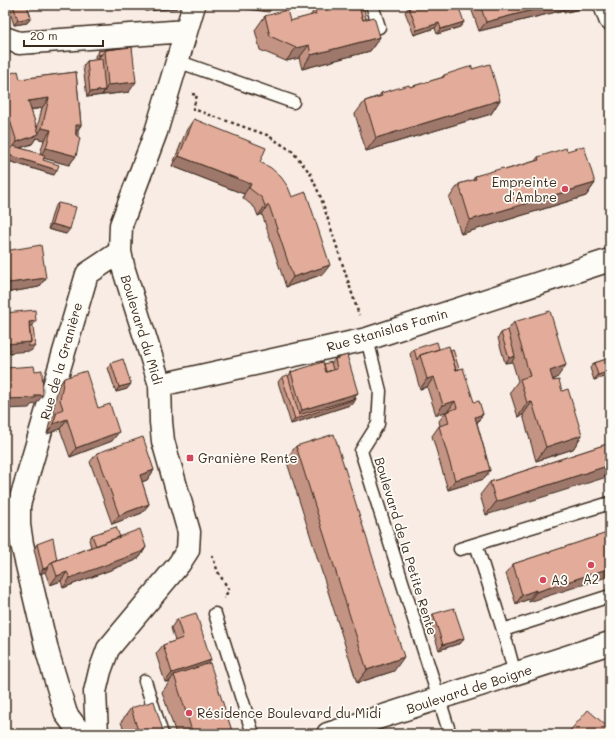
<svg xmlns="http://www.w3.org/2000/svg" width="615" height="739" viewBox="0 0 615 739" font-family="Mali,sans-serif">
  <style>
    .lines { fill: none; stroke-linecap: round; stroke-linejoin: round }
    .service-casing { stroke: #3b2a1e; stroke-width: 15 }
    .minor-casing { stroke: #3b2a1e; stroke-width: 25 }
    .tertiary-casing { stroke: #3b2a1e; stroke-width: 25 }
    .path { stroke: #3b2a1e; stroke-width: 2.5; stroke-dasharray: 3 3; stroke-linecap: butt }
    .service { stroke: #fdfcf7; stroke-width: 12 }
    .minor { stroke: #fdfcf7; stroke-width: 22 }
    .tertiary { stroke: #fdfcf7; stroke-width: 22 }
    .wall { fill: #c39484; stroke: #3b2a1e; fill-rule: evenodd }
    .shaded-wall { fill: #9f786c; stroke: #3b2a1e }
    .building { fill: #e3ac9a; stroke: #3b2a1e }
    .poi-dot { fill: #d1495b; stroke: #fdfcf7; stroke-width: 1.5 }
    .labels { text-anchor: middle; stroke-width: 3.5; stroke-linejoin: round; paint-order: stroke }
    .poi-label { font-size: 13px; fill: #3b2a1e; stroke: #fdfcf7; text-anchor: start }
    .street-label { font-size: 13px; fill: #3b2a1e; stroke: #fdfcf7 }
  </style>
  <rect width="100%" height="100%" fill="#f8ece4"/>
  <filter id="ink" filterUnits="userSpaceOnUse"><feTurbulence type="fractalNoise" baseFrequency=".025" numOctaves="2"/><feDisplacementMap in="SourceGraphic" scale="8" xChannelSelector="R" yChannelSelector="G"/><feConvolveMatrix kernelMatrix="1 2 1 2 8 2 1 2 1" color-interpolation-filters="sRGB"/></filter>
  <g filter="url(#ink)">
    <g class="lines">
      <g class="service-casing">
        <path id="service" d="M372,5L379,27
          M177,61L293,102
          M367,339L380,391L378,424L361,451L450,734
          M5,522L18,506
          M460,549L476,544
          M215,614L253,734
          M503,630L610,596
          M515,674L503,630L476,544L610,503
          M145,681L162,734"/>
      </g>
      <g class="minor-casing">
        <path id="minor" d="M5,38L19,43L186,31
          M160,385L367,339L610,260
          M81,734L66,714L48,654L22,544L19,525V505L87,274L120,252
          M97,734L95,692L100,671L108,649L179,564L188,550L189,532L163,441L161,422L160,385L124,270L120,252L121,225L156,132L194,5
          M328,734L610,643"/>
      </g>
      <g class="tertiary-casing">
        <path id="tertiary" d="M605,5L610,19"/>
      </g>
      <path class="path" d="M192,94L197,95L193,109L267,135L292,151L310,173L321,198L359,315
        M212,555L218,572L229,590L224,598"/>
      <use href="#service" class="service"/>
      <use href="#minor" class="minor"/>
      <use href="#tertiary" class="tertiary"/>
    </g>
    <path class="wall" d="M8,5H27L31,18L27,23L14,25Z
      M144,5H179L177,8L145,11Z
      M470,5H584L582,8L564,13V10L479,31Z
      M409,7L464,22L460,27L437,34L435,28L414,35L405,12Z
      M315,9L360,10L380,37L370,51L302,69L299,58L286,61L260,50L255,30L265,16L290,21L310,16Z
      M132,47L129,92L87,97L83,66L87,61L95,60V56L98,51Z
      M472,69L500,100L491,114L366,151L355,114L365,101L379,96L381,93L410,87L441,78L444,75Z
      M76,72L81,125L78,130L76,156L69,165L44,158L43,160L54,175L5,160V155L9,150L5,136V75L20,79ZM42,108L37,129L31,110ZM36,138L44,140L40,154L20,148L32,144Z
      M194,119L260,162L323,274L286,287L262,214L258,216L255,208L243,198L244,194L172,166L187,129Z
      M567,151L595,183L586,196L461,234L449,198L459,184L473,180L475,176L505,170L535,161L538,157Z
      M58,203L66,234L48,229L54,208Z
      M5,251L46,278L39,287L5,293Z
      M514,322L557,378L553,380V381L562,391L582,435L573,449L536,461L523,415L518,417L510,392L518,381L512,361L505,363L498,338L501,333L508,330Z
      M414,349L450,350L474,402L483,414L477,423L490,470L484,479L448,490L432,436L439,426H440L439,421L446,412L448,411L436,415L427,387L420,389L410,354Z
      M610,358V372L606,373L604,377L594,380L590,368L594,363Z
      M335,359L355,398L353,404L291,424L278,382L282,377H288L291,372L324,364H331Z
      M111,363L127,389L116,392L108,368Z
      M64,378L98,408L112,441L70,457L60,429L47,434L50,421L55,414L53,410L58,387Z
      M610,443L486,515L480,495L490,482Z
      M296,446L394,671L357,683L286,459Z
      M97,453L154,470L147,480L142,482L149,504L142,513L112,524L90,462Z
      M92,535L120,537L146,547L140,557L134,561L63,588L61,581L50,585L45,572L40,574L34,549L37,544L57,560L91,547L89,540Z
      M596,537L529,602V599L516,604L506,574L513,564Z
      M433,614L461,643L439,650L429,619Z
      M177,619L211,660L208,664L233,734H176L162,692L170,681L165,682L156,654L163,645L175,641L171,628Z
      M131,708L164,734H125L121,722Z"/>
    <path class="shaded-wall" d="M36,5H60V6L34,8Z
      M149,5H179L177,8L145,11Z
      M250,5H274L269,12L247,9Z
      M552,5H567L564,10L479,31L486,22Z
      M579,5H584L582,8L564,13L568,8Z
      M31,18L27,23L14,25L18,20Z
      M464,22L460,27L437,34L441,29Z
      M439,23L435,28L414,35L417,30Z
      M380,37L370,51L302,69L311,55Z
      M309,45L299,58L286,61L296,48Z
      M102,54L98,59L95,60L99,55Z
      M136,82L129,92L102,95L108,85Z
      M105,90L102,95L87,97L90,92Z
      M49,98L42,108L21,111L28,101Z
      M500,100L491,114L366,151L376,138Z
      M76,125H81L74,135Z
      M42,128L51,130L44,140L36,138L32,144L10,151L17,142L37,135Z
      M46,148L76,156L69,165L39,157Z
      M6,154L57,170L54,175L5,160V155Z
      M179,156L251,184L244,194L172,166Z
      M595,183L586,196L461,234L470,220Z
      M269,205L262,214L258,216L265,206Z
      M52,224L70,229L66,234L48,229Z
      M330,265L323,274L286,287L293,277Z
      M46,278L39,287L5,293V289L9,283Z
      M5,280H8L5,285Z
      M36,321L29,331V322Z
      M31,342L35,346L31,351L5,353V344Z
      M515,356L512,362L505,363L509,358Z
      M566,365L557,378L541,384L550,371Z
      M610,368V372L606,373L604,377L594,380L598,375L606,369Z
      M434,377L427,387L420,389L427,379Z
      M131,384L127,389L116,392L119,387Z
      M358,393L353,400L356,399L353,404L291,424L295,419H296L302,410Z
      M35,395H43L36,404L31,405L29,408L5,409V399Z
      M455,401L448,411L436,415L443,405Z
      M532,402L523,415L518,417L527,403Z
      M483,414L476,424L475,417Z
      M67,419L60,429L47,434L53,424Z
      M119,432L112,441L70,457L76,448Z
      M582,435L573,449L536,461L546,447Z
      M610,465V476L486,515L496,502Z
      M154,470L147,480L133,485L140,475Z
      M490,470L484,479L448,490L455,480Z
      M149,504L142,513L112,524L119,515Z
      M146,547L140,557L134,561L63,588L70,578Z
      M48,567L45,572L40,574L43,569Z
      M610,568V576L529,602L536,592Z
      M67,572L61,581L50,585L57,576Z
      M536,590L529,599L516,604L522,595Z
      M464,638L461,643L439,650L443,645Z
      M404,657L394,671L357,683L367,670Z
      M211,660L204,670L174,675L170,681L165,682L172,673Z"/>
    <path class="building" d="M13,5H27L31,18L18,20Z
      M331,5H359L363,20L374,17L380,37L311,55L309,45L296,48L270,36L265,16L287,10L290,21L316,14L315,9Z
      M414,5H458L464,22L441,29L439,23L417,30L409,7Z
      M480,5H552L486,22Z
      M557,5H579L568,8L567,5L555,8Z
      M364,9L366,19L363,20L360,10Z
      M132,47L136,82L108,85L105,50Z
      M120,48L105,50L102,54L99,55L98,51Z
      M102,59L105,90L90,92L87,61Z
      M490,64L500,100L376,138L365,101L382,96L381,93L409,85L410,87L444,77V75L472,66V69Z
      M18,71L20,79L76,72L81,125H76V135L80,138L76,156L46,148L51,130L42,128L49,98L28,101L39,134L17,142L5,105V75Z
      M194,119L266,148L260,162L271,168L281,177L288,187L292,197L306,192L330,265L293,277L269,205L265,206L262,198L249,188L251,184L179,156Z
      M76,130H78V137L76,135Z
      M13,146L45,155L43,160L59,165L57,170L6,154Z
      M584,146L595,183L470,220L459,184L476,179L475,176L503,168L505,170L539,160L538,157L566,148L567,151Z
      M58,203L76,207L70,229L52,224Z
      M41,245L46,278L9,283L8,280H5V256L6,255L5,251Z
      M35,310L36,321L29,322L31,342L5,344V313Z
      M550,311L566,365L550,371L553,381L559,380L562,391L568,389L582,435L546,447L532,402L527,403L520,379L530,376L514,322Z
      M29,326H33L35,346H27L31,342Z
      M508,330L515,356L509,358L501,333Z
      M437,342L439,349L420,355L417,360L414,349Z
      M449,346L456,370L463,368L474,402L479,401L483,414L475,417L490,470L455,480L439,426L449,423L446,412L457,408L455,401L443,405L434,377L427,379L420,355Z
      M453,349L459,369L456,370L450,350Z
      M347,355L358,393L302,410L291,372L323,362L326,372L337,369L335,359Z
      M610,358V368L606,369L607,372L598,375L594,363Z
      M123,359L131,384L119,387L111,363Z
      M331,362L333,370L326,372L324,364Z
      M34,366L35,371L42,370L43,395H35V398L5,399V368Z
      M86,371L98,408L110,404L119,432L76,448L67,419L53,424L57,412L63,409L60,400L64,378Z
      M288,375L299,415L356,398V399L295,419L282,377Z
      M334,434L404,657L367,670L296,446Z
      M143,437L154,470L140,475L149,504L119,515L97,453Z
      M610,443V465L496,502L490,482Z
      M116,527L120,537L96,546L92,535Z
      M140,529L146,547L141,552L70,578L67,572L57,576L52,562Z
      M610,532V568L536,592V590L522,595L513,564Z
      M53,538L57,560L52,562L48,567L43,569L37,544Z
      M454,608L464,638L443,645L433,614Z
      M196,613L211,660L172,673L163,645L183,638L177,619Z
      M210,663L233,734H193L174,675Z
      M154,701L164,734H139L131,708Z
      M588,710L610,729V734H569L568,733Z
      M5,720L10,734H5Z"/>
  </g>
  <g class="poi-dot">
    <circle cx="565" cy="189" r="4"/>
    <rect x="186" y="454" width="8" height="8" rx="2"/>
    <circle cx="591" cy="565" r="4"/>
    <circle cx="543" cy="580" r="4"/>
    <circle cx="189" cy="713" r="4"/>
  </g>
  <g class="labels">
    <g class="poi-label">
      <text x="557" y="187" text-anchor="end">Empreinte<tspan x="557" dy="15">d'Ambre</tspan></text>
      <text x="198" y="463">Granière Rente</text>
      <text x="591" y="584" text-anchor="middle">A2</text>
      <text x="551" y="585">A3</text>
      <text x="197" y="718">Résidence Boulevard du Midi</text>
    </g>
    <g class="street-label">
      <text transform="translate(142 330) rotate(73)" y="5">Boulevard du Midi</text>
      <text transform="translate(387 330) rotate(-16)" y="5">Rue Stanislas Famin</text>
      <text transform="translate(61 361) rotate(-74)" y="5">Rue de la Granière</text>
      <text transform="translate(406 546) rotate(73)" y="5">Boulevard de la Petite Rente</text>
      <text transform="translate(469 689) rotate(-18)" y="5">Boulevard de Boigne</text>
    </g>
  </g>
  <rect width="615" height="739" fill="none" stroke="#fdfcf7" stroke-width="20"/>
  <rect x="10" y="10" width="595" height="719" fill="none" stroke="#3b2a1e" stroke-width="1.5" filter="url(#ink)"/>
  <path d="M24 40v6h79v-6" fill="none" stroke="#3b2a1e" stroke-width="2"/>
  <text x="30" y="40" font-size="12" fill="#3b2a1e" stroke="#fdfcf7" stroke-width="3" paint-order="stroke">20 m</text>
</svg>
